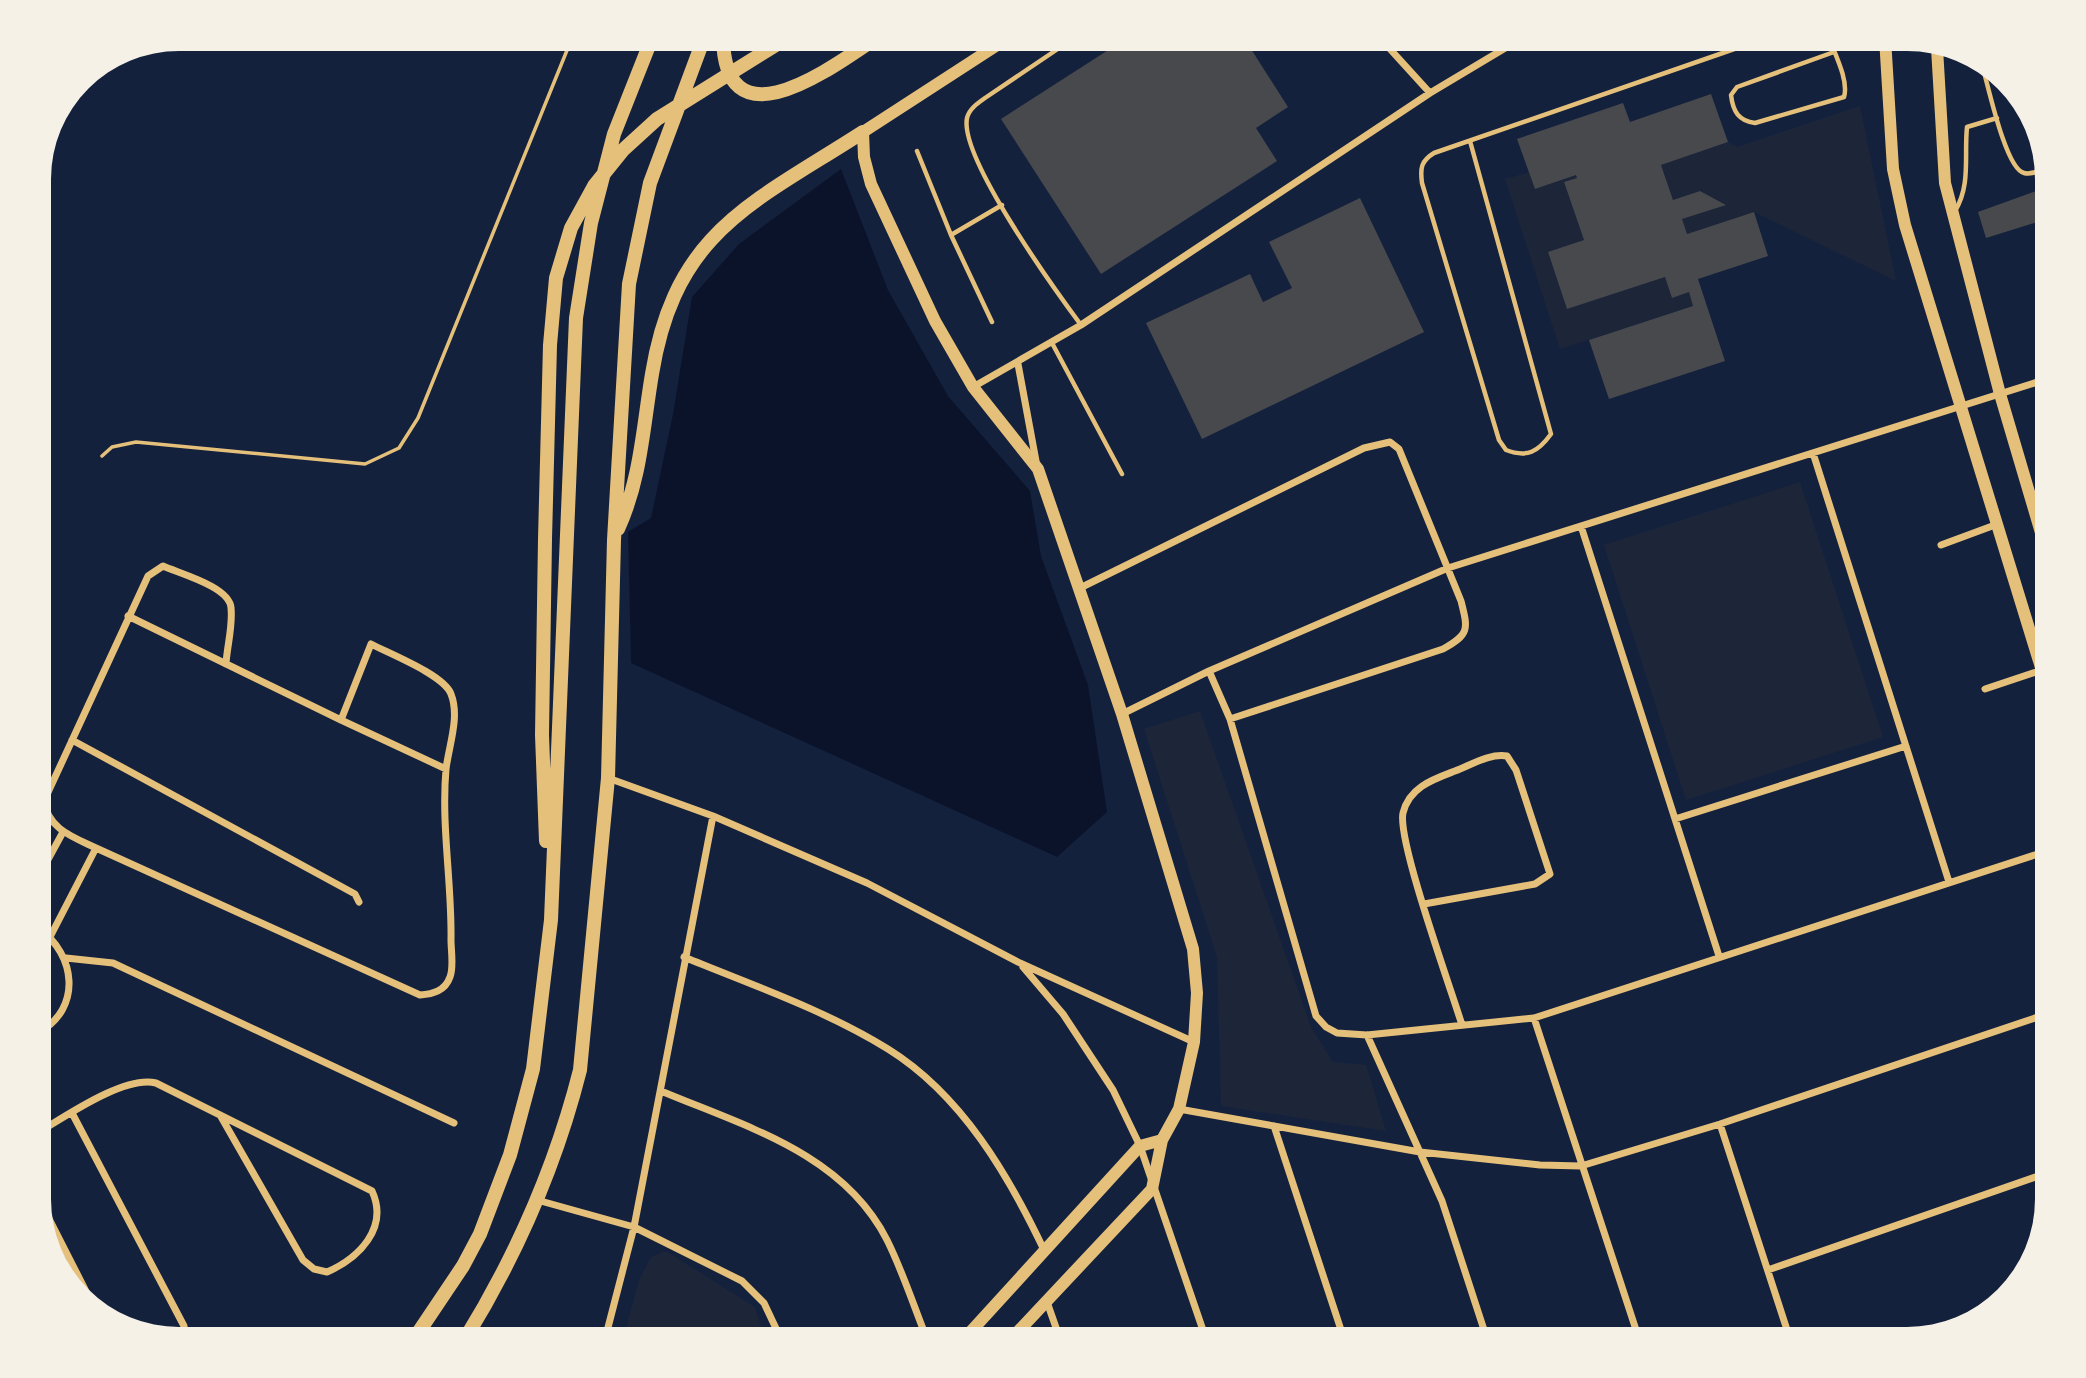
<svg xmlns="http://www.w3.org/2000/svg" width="2086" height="1378" viewBox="0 0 2086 1378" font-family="'Source Sans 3',sans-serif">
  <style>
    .green { fill: #1d2539 }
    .water { fill: #0b132b }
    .building { fill: #48494c }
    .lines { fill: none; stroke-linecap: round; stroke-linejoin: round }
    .path { stroke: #e5c07b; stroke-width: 3.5 }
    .service { stroke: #e5c07b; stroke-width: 4.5 }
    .minor { stroke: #e5c07b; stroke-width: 7 }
    .secondary { stroke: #e5c07b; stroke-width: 12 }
    .primary { stroke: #e5c07b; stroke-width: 14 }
  </style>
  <rect width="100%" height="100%" fill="#14213d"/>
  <path class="green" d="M1860,106L1896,281L1754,212L1687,234L1682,219L1725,204L1700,191L1673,200L1661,165L1728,142L1737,147Z
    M1529,172L1535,189L1576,175L1577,178L1564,182L1584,240L1548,253L1567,309L1665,277L1672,298L1689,292L1693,306L1560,349L1505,179Z
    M1800,482L1883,737L1686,800L1604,545Z
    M1200,711L1311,1027L1333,1062L1366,1065L1386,1131L1221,1106L1217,957L1144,729Z
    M666,1251L755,1307L765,1339H623L639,1280L651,1257Z"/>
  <path class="water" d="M841,169L888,290L948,396L1030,491L1041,556L1088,685L1107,812L1057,857L631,663L628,532L651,518L673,414L692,297L739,244Z"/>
  <path class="building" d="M1127,38H1244L1288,107L1256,128L1277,161L1101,274L1001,119Z
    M1711,94L1728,142L1661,165L1673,200L1700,191L1726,205L1682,219L1687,234L1754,212L1768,256L1698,279L1725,361L1609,399L1589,340L1693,306L1689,292L1672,298L1665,277L1567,309L1548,252L1584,240L1564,182L1577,178L1576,175L1535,189L1517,139L1623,103L1630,122Z
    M2047,187V219L1986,238L1978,212Z
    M1360,198L1424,332L1202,439L1146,323L1250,274L1263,302L1292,288L1269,242Z"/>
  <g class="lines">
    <path class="path" d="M102,456L112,447L136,442L365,464L399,448L418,418L572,38"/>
    <path class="service" d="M1074,38L985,98C978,103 969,109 967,118C959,157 1055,290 1081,325
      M1829,38C1835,54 1849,81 1844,97L1755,123C1739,121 1733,112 1731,95L1737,87L1834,52
      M1981,61C1987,80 2005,169 2024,173C2031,175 2039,171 2045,168
      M1470,141L1551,434C1538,452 1527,458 1506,450L1499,440L1422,183C1420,168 1421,161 1434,153L1766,38
      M917,151L951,235L992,322
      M1955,211C1971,185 1964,156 1967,127L1997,118
      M951,235L1002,205
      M1052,343L1122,474"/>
    <path class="minor" d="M1380,38L1430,93
      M1632,38L1637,47
      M1018,364L1036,461
      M973,387L1081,325L1430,93L1522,38
      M1813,453L1949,882
      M1581,526L1719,956
      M1941,545L1995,525
      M39,572L46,576
      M1080,588L1364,448L1390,442L1399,449L1461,601C1468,629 1470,634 1443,649L1230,719
      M128,616L341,720
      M226,664C227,646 233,626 231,608C230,587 181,574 163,566L148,576L44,801C48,829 73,837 96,848L420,995C433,994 445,991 450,977C454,967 451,951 451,940C452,883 441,826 446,769C449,745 460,717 451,694C444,675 390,654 371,644L341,720L446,769
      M1209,671L1230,719L1316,1016L1326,1027L1337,1033L1367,1035L1534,1018L2047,851
      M1985,689L2042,670
      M1122,714L1209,671L1448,568L2047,379
      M72,740L355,894L359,902
      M608,778L713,816L867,883L1020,963L1194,1042
      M1675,819L1906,746
      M39,876L63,832
      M1424,904L1535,884L1550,874L1516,770L1507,756C1490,753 1471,765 1455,771C1434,779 1409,787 1403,813C1397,840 1451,989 1462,1025
      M39,929C76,954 82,1009 39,1032
      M50,937L96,848
      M684,957C752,985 825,1010 888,1049C962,1095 1009,1176 1045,1252
      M66,958L113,963L454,1123
      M1023,967L1063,1014L1113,1090L1140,1146L1206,1339
      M1534,1018L1639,1339
      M1367,1035L1442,1201L1487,1339
      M661,1091C744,1126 843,1153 887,1240C903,1272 914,1307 927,1339
      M1179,1109L1420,1152L1540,1165L1581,1166L1720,1124L2047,1014
      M72,1113L184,1326L185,1339
      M1720,1124L1790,1339
      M1274,1126L1344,1339
      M39,1132C66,1116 125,1075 156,1083L372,1191C389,1228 359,1258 327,1272L314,1269L303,1260L220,1115
      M39,1199L96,1311
      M537,1200L634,1227L742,1281L764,1303L781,1339
      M1768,1270L2047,1173
      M1047,1302L1060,1339
      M605,1339L634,1227L713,816"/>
    <path class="secondary" d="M1008,38L863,132L864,157L871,184L935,321L973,387L1038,469L1122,714L1193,949L1197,993L1194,1042L1179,1109L1162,1140L1152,1189L1011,1339
      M1885,38L1893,169L1905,225L2047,687
      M1937,48L1945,183L2000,394L2047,553
      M964,1339L1140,1146L1162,1140"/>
    <path class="primary" d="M723,38C725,148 831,68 876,38
      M618,529C641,479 643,427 652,374C675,231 753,203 863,132
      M546,841L542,735L545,539L550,345L556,278L571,228L594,186L623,150L657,119L787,38
      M414,1339L463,1266L480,1234L510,1155L533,1069L551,920L576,318L591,223L614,134L652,38
      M465,1339C516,1256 556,1165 580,1070L608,778L614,540L629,284L650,183L704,38"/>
  </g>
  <path d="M0 0H2086V1378H0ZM179 51H1907A128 128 0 0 1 2035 179V1199A128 128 0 0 1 1907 1327H179A128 128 0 0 1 51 1199V179A128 128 0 0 1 179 51Z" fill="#f6f1e7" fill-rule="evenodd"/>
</svg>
